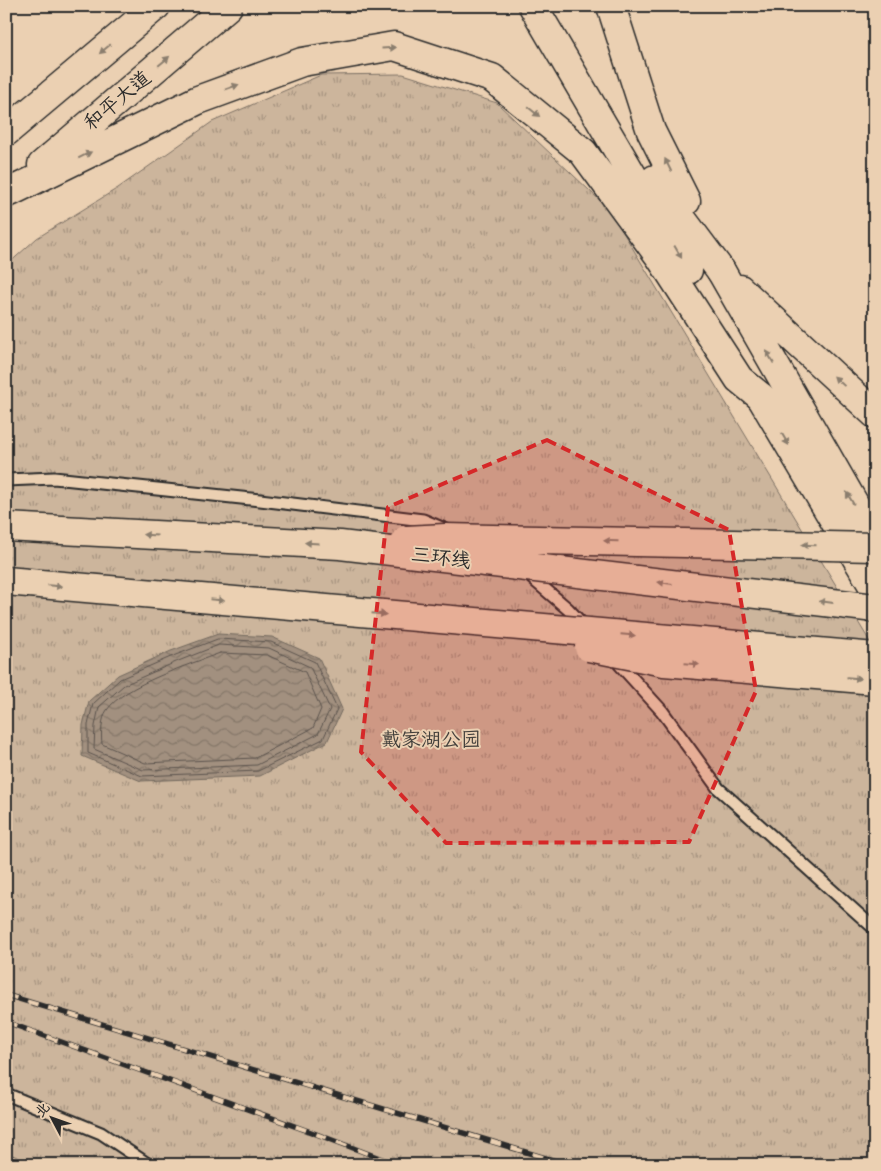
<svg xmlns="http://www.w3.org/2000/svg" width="881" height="1171" viewBox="0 0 881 1171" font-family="'Indie Flower','LXGW WenKai TC',sans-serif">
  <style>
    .park { fill: url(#park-tufts); stroke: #7c7064 }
    .water { fill: url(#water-waves); stroke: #72685d }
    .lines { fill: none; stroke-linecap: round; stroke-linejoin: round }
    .shore { stroke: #5b534d; stroke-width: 1 }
    .service-casing { stroke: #2b2b2b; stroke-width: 15 }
    .primary-casing { stroke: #2b2b2b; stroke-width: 31 }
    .trunk-casing { stroke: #2b2b2b; stroke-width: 31 }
    .service { stroke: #ebd0b2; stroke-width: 11 }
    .primary { stroke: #ebd0b2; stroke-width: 28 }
    .trunk { stroke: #ebd0b2; stroke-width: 28 }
    .rail-casing { stroke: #2b2b2b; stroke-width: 5.5 }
    .rail { stroke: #ebd0b2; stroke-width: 4; stroke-dasharray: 11; stroke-linecap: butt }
    .trunk-bridge-casing { stroke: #2b2b2b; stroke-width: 31; stroke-linecap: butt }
    .trunk-bridge { stroke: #ebd0b2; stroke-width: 28 }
    .oneway { fill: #8b7e6e }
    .marked { fill: #d62828; fill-opacity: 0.2; stroke: #d62828; stroke-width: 4; stroke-dasharray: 10 6; stroke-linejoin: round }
    .labels { text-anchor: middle; stroke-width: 4; stroke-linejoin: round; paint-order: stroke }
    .street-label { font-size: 20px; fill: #2b2b2b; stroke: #ebd0b2 }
    .park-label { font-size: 20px; fill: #43403c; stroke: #ebd0b2 }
  </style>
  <defs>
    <pattern id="park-tufts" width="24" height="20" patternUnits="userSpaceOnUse" patternTransform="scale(1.25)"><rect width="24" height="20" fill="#ccb59c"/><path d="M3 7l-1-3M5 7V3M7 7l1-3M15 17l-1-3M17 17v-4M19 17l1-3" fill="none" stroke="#a6937f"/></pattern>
    <pattern id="water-waves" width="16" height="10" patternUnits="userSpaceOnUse" patternTransform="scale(1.25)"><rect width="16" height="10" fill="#a2907f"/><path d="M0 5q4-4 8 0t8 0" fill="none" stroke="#847668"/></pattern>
  </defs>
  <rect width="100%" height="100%" fill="#ebd0b2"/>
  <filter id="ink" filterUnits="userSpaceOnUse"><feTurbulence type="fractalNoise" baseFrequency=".02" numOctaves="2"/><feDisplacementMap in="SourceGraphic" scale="10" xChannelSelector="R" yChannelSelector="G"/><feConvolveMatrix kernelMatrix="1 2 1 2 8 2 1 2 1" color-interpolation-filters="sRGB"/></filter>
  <g filter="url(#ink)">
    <path class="park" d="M403,74L497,103L609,209L875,650V1165H6V266L37,238L118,188L212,122L321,75Z"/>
    <path class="water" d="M218,634L272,637L319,658L342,709L327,742L260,776L141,781L82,756L83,725L89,701L118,675L171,651Z"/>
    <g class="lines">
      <path class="shore" d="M218,639L271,642L315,662L337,709L323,739L258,771L142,776L88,753V725L93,704L120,679L173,656Z
        M219,645L269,648L310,667L330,709L318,734L257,765L143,770L94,749L95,726L99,707L124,685L176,662Z
        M220,653L267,655L305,672L321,709L313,728L255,758L145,763L102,744C101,735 101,718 107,710C124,685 191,664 220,653Z"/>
      <g class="service-casing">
        <path id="service" d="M6,480L54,478L260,500L423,520L449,531
          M526,573L568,609L586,628
          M612,656L662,711L718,788L875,929
          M6,1094L101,1133L149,1165"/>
      </g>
      <g class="primary-casing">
        <path id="primary" d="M533,6L688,270
          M611,6L651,131L686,201
          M6,132L156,6
          M42,165L228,6
          M655,179L664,195L721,271
          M10,192L198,100L302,62L394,46L492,78L583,152L660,257L739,379L761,397"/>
      </g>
      <g class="trunk-casing">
        <path id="trunk" d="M721,271L875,540
          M740,289L875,414
          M761,397L875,589"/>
      </g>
      <use href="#service" class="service"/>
      <use href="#primary" class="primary"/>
      <use href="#trunk" class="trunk"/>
      <g class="rail-casing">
        <path id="rail" d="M6,995L569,1165
          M6,1022L311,1132L398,1165
          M6,1155L29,1165"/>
      </g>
      <use href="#rail" class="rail"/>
      <g class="trunk-bridge-casing">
        <path id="trunk-bridge" d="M6,527L340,545L875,608
          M406,540L445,538L875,547
          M6,581L875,657
          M589,647L664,662L875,680"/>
      </g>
      <use href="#trunk-bridge" class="trunk-bridge"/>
    </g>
    <defs><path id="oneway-solid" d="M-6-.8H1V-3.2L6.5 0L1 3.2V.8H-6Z" transform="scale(1.25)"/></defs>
    <g class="oneway">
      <use href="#oneway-solid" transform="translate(389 48) rotate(-3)"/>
      <use href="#oneway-solid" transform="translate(105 49) rotate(140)"/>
      <use href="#oneway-solid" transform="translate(164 61) rotate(-40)"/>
      <use href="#oneway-solid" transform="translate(232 87) rotate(-20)"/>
      <use href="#oneway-solid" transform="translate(534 112) rotate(39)"/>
      <use href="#oneway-solid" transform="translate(85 155) rotate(-26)"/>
      <use href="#oneway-solid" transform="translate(668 165) rotate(-116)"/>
      <use href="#oneway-solid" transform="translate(678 252) rotate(60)"/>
      <use href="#oneway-solid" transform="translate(770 357) rotate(-120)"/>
      <use href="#oneway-solid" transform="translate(839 381) rotate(-137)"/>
      <use href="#oneway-solid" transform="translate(785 439) rotate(60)"/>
      <use href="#oneway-solid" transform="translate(850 498) rotate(-120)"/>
      <use href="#oneway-solid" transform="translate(150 535) rotate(-177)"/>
      <use href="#oneway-solid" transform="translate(611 541) rotate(-179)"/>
      <use href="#oneway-solid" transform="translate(312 543) rotate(-177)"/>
      <use href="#oneway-solid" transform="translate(809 545) rotate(-179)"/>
      <use href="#oneway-solid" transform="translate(665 583) rotate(-173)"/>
      <use href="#oneway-solid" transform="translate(55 586) rotate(5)"/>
      <use href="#oneway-solid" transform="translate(217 600) rotate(5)"/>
      <use href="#oneway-solid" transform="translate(826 602) rotate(-173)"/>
      <use href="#oneway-solid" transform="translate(379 614) rotate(5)"/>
      <use href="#oneway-solid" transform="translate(628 635) rotate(5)"/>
      <use href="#oneway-solid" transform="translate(692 664) rotate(5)"/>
      <use href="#oneway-solid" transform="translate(854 678) rotate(5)"/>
    </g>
  </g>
  <path class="marked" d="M547,440L729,530L756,691L689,842L446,843L361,752L388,507Z"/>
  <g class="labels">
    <g class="street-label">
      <text transform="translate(117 100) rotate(-40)" y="7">和平大道</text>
      <text transform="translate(441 557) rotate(7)" y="7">三环线</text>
    </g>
    <g class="park-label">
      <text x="431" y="746">戴家湖公园</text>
    </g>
  </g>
  <rect width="881" height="1171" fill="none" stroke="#ebd0b2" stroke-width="25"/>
  <rect x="12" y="12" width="856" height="1146" fill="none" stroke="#2b2b2b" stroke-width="2" filter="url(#ink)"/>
  <g transform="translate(52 1118) rotate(311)" stroke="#ebd0b2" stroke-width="4" paint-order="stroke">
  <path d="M0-4L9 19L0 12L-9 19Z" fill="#2b2b2b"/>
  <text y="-8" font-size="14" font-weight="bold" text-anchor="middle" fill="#2b2b2b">北</text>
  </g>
</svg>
